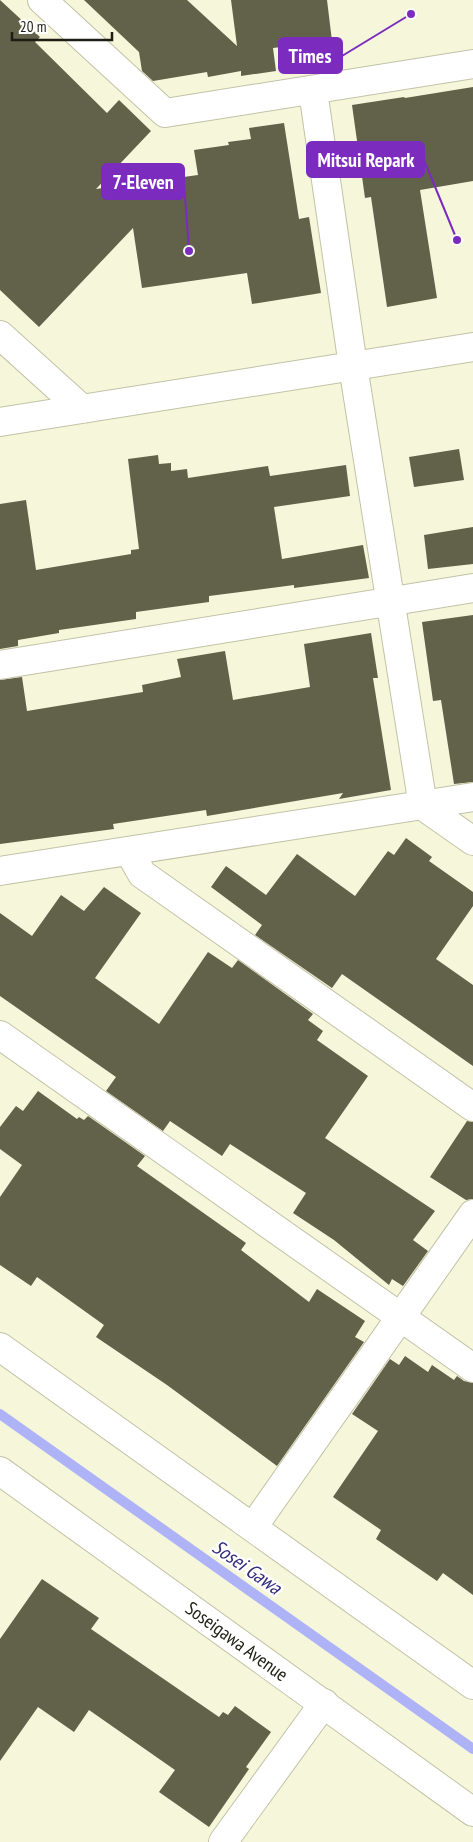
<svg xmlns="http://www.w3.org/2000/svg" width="473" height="1842" viewBox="0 0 473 1842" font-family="'PT Sans Narrow',sans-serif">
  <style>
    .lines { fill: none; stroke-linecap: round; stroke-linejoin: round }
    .stream { stroke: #aeb3f7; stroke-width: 10 }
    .building { fill: #626149 }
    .minor-casing { stroke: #c3c2a7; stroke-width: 30 }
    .highway-casing { stroke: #c3c2a7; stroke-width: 30 }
    .minor { stroke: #fff; stroke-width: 28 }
    .highway { stroke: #fff; stroke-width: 28 }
    .labels { text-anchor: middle; stroke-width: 5; stroke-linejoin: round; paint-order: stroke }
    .street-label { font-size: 19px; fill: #1d1d13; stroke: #fff }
    .water-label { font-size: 20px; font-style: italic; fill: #322d7a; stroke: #fff }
    .leader { fill: none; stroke: #7b2cbf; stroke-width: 2 }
    .callout-dot { fill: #7b2cbf; stroke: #fff; stroke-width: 2 }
    .callout { fill: #7b2cbf; stroke: #7b2cbf; stroke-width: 2 }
    .callout-label { font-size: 20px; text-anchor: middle; font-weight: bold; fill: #fff }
  </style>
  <rect width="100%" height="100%" fill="#f6f6da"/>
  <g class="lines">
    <path class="stream" d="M0,1414L473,1749"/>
  </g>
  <path class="building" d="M0,0L40,37L35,42L107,113L119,100L151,131L96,189L198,175L194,150L229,145L228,142L251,139L249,128L284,123L299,219L309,217L321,293L252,304L247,273L142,288L133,228L39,327L0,290Z
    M84,0H187L237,46L231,0H327L332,41L273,48L276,71L241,76V71L208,77L207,72L153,81L142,71L139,52Z
    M473,87V181L420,190L437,298L387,307L371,197L365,198L352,105L404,97L405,98Z
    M459,449L464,480L414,487L409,457Z
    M158,455L159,464L171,463V471L187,469L188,478L268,466L270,476L346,465L350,496L274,507L282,559L363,545L369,578L294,588V585L209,596V602L136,612V619L59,630V633L18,640V646L0,649V504L26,500L36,570L131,554V550L139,549L128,459Z
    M473,527V564L428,569L424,535Z
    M473,615V782L454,784L441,700L433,701L422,622Z
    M371,633L378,678H373L391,790L339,799L343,793L207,816L206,810L113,824L114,829L0,844V680L22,677L27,711L143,692L142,685L181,677L177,659L225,651L233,700L310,687L304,644Z
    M406,838L432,857L429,861L473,892V906L436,959L473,985V1066L342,974L332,988L255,935L262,925L211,887L226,866L266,895L297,854L355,896L388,851L394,855Z
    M104,887L141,913L95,978L159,1024L208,952L232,968L238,960L313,1014L308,1020L323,1031L317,1040L368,1076L325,1138L435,1211L413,1240L428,1251L403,1286L392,1279L389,1285L334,1240L293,1213L306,1193L230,1144L222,1156L170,1121L163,1131L106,1091L116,1077L0,996V913L32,936L61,895L84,911Z
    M38,1091L77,1119L79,1117L84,1120L88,1116L145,1156L137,1166L246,1243L241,1250L309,1302L317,1289L365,1321L355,1337L364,1342L277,1466L167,1385L96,1337L104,1325L37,1277L31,1286L0,1265V1197L22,1165L0,1149V1127L16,1106L23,1111Z
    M467,1121L473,1122V1199L466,1200L430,1177Z
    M405,1356L428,1372L432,1365L454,1380L457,1376L464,1381L473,1383V1595L443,1573L437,1581L376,1539L381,1530L333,1497L378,1431L352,1414L390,1359L399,1365Z
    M42,1579L99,1618L91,1629L219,1717L223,1712L228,1715L235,1706L271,1732L246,1767L249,1769L209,1827L159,1792L175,1770L89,1710L74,1732L38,1707L0,1761V1639Z"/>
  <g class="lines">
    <g class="minor-casing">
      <path id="minor" d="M42,0L165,113L473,64
        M313,91L353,366L423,806L473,841
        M0,335L82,409
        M0,422L473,347
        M0,665L473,588
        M129,851L142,874L473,1107
        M0,871L473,797
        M0,1035L473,1368
        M253,1527L473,1214
        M223,1842L324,1703"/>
    </g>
    <g class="highway-casing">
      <path id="highway" d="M0,1347L473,1685
        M0,1471L473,1812"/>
    </g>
    <use href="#minor" class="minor"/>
    <use href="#highway" class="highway"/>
  </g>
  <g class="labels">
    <g class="street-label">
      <text transform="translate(237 1641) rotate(36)" y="7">Soseigawa Avenue</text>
    </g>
    <g class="water-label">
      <text transform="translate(247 1567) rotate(35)" y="7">Sosei Gawa</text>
    </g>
  </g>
  <path class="leader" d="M411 14L342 56M457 240L424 160M189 251L184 182"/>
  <g class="callout-dot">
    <circle cx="411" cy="14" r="5"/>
    <circle cx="457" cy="240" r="5"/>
    <circle cx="189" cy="251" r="5"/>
  </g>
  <g class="callout">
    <rect x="279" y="38" width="63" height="35" rx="5"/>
    <rect x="307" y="142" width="117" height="35" rx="5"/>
    <rect x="102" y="164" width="82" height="35" rx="5"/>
  </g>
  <g class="callout-label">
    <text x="310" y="63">Times</text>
    <text x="366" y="167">Mitsui Repark</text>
    <text x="143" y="189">7-Eleven</text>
  </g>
  <path d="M12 32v8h100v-8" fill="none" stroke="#1d1d13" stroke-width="2.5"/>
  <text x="20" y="32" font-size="15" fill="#1d1d13" stroke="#ffffff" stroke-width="4" paint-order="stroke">20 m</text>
</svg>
